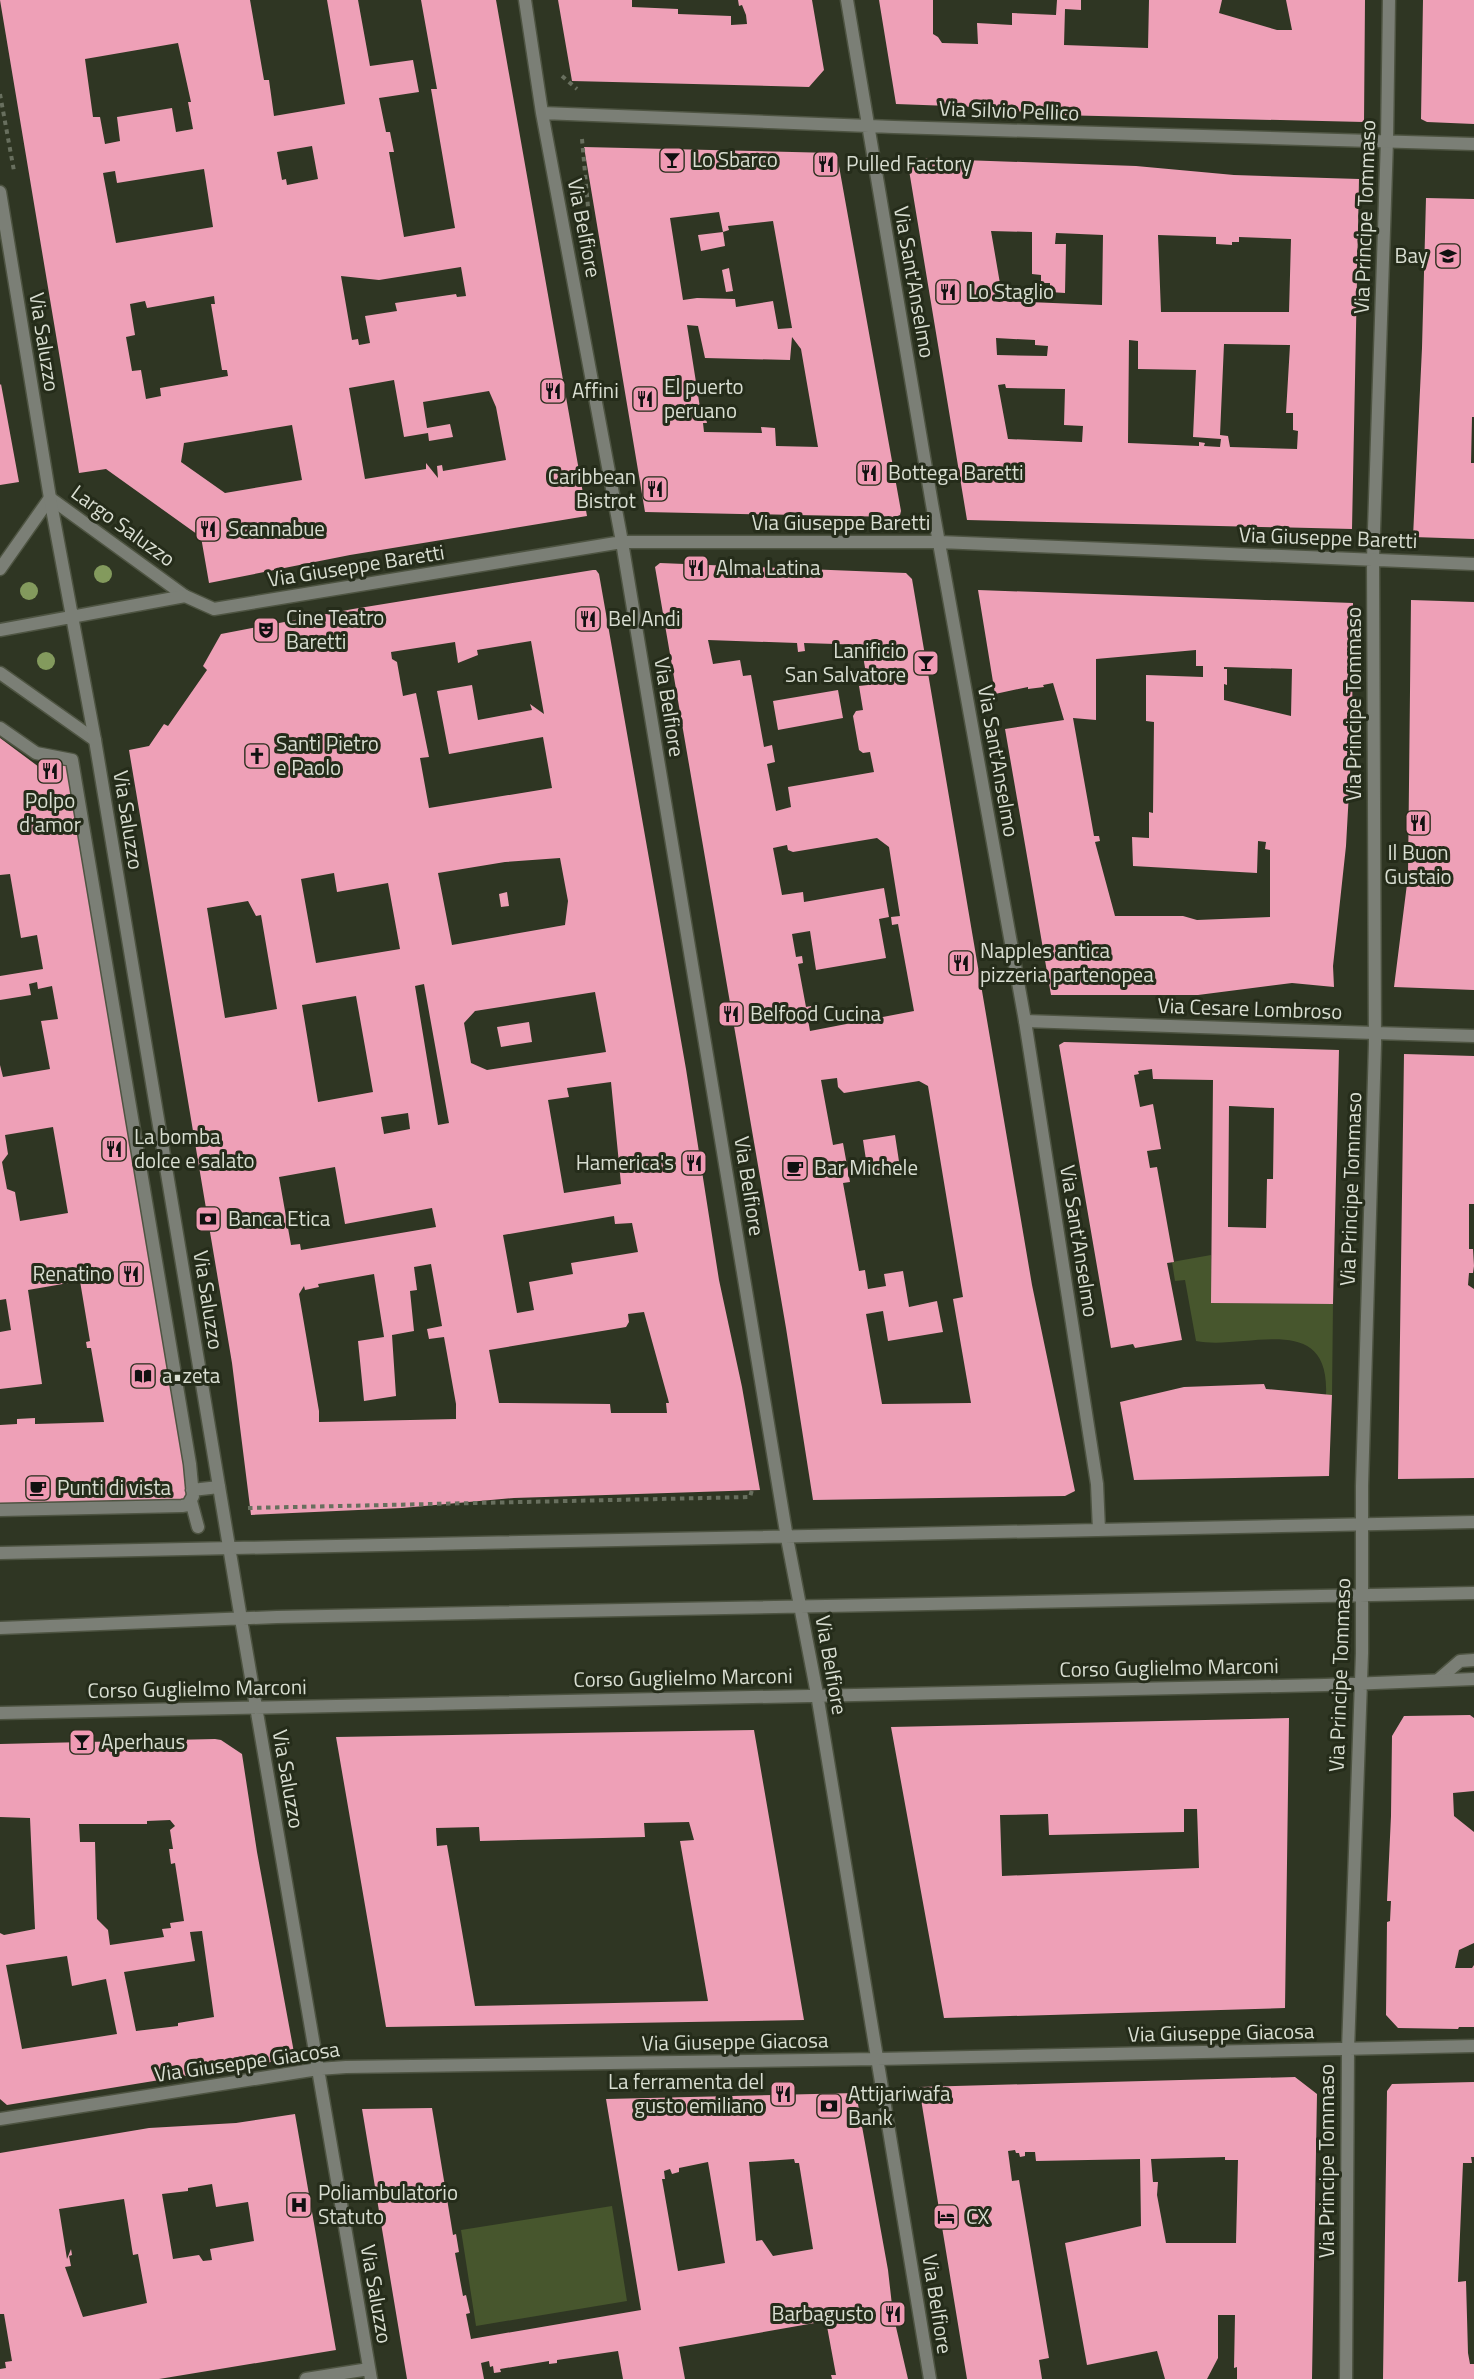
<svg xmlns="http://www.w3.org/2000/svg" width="1474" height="2379" viewBox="0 0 1474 2379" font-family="'Titillium Web',sans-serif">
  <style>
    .green { fill: #47562d }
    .building { fill: #eea0b7; fill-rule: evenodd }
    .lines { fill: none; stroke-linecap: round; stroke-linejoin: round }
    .service-casing { stroke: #4e5442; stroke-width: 15 }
    .pedestrian-casing { stroke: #4e5442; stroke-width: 15 }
    .minor-casing { stroke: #4e5442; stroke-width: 15 }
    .path { stroke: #686f5e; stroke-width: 4; stroke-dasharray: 4.5 4.5; stroke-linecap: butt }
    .service { stroke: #7b7f76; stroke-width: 12 }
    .pedestrian { stroke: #7b7f76; stroke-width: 12 }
    .minor { stroke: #7b7f76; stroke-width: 12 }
    .tree { fill: #839a5d }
    .labels { text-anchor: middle; stroke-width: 6; stroke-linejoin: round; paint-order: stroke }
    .street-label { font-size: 21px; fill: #d9ded2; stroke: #252c1a }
    .poi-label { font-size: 21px; fill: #d9ded2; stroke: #252c1a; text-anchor: start }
  </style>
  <rect width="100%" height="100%" fill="#2f3623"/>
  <path class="green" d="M1211,1255L1212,1303L1333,1304L1332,1395H1326C1330,1309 1246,1351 1196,1341L1185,1280L1175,1281L1172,1262Z
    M612,2206L627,2301L476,2326L461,2230Z"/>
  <path class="building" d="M0,0H250L264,80H269L274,116L345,104L327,0H358L370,66L413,60L419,92L379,98L386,132H390L394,152H389L404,237L455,228L431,89H437L421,0H496L587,516L350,555L209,583L201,537L106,469L79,473ZM178,43L191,102H188L193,129L176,132L172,108L117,117L120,141L105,144L100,117H93L85,59ZM312,146L318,179L287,185L286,179L282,180L277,152ZM204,169L213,227L116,243L103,173L115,171L117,183ZM461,267L466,296L457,297L456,294L395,303L397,311L365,316L370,343L359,345L358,339L352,340L341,276L379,280ZM214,296L215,304H211L222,370H227L228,376L160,388L161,396L146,399L141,370L132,371L126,337L135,335L130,304L145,301L147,308ZM394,380L404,437L428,433L429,441L453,437L450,424L427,428L423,402L489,391L496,407L506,460L443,471L442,465L437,466L438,478L426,463V469L365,479L349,388ZM292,425L302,480L225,493L181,462L184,443Z
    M558,0H632V7L678,9V14L731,16V25L747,24L746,15L742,5L739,6L738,0H812L824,70L809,87L572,81Z
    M879,0H933V34L938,37L942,43L978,44L977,23L1012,25V13L1056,15L1057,0H1081V10L1065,9L1064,45L1148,48L1149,0H1222L1219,13L1277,30H1292L1286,0H1365L1364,122L1055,115L977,107L896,104Z
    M1423,0H1474V124L1427,122L1421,119Z
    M584,147L833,153L837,155L901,511L900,515L895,517L645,512ZM719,212L723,232L729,230L728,226L773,221L792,328L778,329L773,301L736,307L735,299L697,298L683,300L670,218ZM687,325L698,326L705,358L790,360L792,337L801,349L818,447L776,446L775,428L761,427L762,433L704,432L703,423H707L705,414H701Z
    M907,158L1136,166L1234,175L1359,179L1352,529L967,520ZM991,231L1032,232V274L1041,275V283H1050V292L1065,293L1066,244H1055L1056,233L1103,235L1102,305L1003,301ZM1158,235L1216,237V244L1232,245V242H1239V237L1291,239L1289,312H1161ZM996,338L1035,340V345L1048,346L1047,356L997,355ZM1129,340L1138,341V369L1196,370L1193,437L1221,439L1220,447L1204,446L1205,443L1199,442V446L1128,443ZM1224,344L1290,345L1286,413H1293V430L1298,431L1297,449L1230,447L1228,436L1220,435ZM1005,384L1006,388L1065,389L1064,425L1083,426L1082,442L1008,439L998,385Z
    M1426,198L1474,199V417H1472L1471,463H1474V539L1413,537L1422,348Z
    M723,232L725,246L701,251L698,235Z
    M729,268L733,291L726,292L722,270Z
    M1,384L19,482L0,485V385Z
    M660,563L906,573L912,579L1032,1285L1075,1491L1065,1496L813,1500L786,1328L655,567ZM708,640L797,643L798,652L805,651L804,643L866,645L867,652L863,656L868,685L859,686L863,710L856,711L853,716L859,750L863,753L870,752L874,772L788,787L791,807L776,811L767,764L775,762L772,745L764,747L751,675L743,676L740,660L713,664ZM877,838L889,847L900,916L891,917L892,925L898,924L914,1011L810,1031L807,1014L812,1013L811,1006L806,1007L798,964L803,963L802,956L796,957L792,934L810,931L816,970L886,958L879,919L889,917L884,888L804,902L803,892L782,895L773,848L787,845L788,850L793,852ZM837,1078L838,1087L844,1093L919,1081L928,1086L963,1297L953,1299L971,1403L882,1404L866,1314L883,1311L888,1341L943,1332L937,1301L909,1307L903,1271L884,1274L886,1286L868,1289L865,1270L859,1271L843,1183L850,1182L843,1143L833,1145L821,1080Z
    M593,570H596L599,574L686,1069L719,1280L742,1387L760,1490L514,1498L402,1508L251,1515L232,1363L129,750L149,746L164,724L168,726L207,670L203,666L221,634L353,609ZM531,641L544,714L530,704L532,710L478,720L472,685L437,691L449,754L543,737L552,788L429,808L420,758L429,757L416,693L403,696L397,662L392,659L391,652L455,642L458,663L478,655L477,650ZM560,858L568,901L565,925L452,945L438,873L505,862ZM334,873L337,892L388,883L400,949L316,963L301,879ZM248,901L256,916L261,915L277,1009L225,1018L207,908ZM424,984L449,1123L438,1125L415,986ZM595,992L606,1052L487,1070L471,1063L464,1023L475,1011ZM356,996L373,1092L318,1102L302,1005ZM611,1082L621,1184L564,1193L548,1100L569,1097L567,1088ZM408,1113L410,1129L384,1134L381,1117ZM335,1167L345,1224L432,1208L436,1227L301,1250L300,1244L291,1245L279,1177ZM614,1216L615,1224L632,1223L638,1252L571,1263L573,1274L529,1282L534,1310L517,1313L503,1235ZM431,1264L442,1326L427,1329L429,1339L444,1337L456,1404V1419L319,1422V1411L299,1294L304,1286L305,1290L319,1287L318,1284L374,1274L384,1337L358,1341L364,1401L396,1396L392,1335L414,1331L410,1291L417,1290L414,1267ZM644,1312L668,1399L669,1403H666L667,1413H611L610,1404L499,1403L489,1350L626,1327L629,1322L628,1314Z
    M978,590L1353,603L1352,738L1346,846L1333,966L1334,987L1292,983L1198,995H1051L1005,729L1064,720L1053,683L1043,685L1044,687L1028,689V687L995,694ZM1196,650V666H1203V677L1146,675V721L1154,722L1153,813L1149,812V838L1132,837L1133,866L1257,873L1258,841L1266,842L1265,849L1270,850V917L1197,920L1183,916H1115L1095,842L1100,841L1099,836H1094L1073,718L1096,720V659ZM1224,667L1292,669L1291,716L1224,700V684L1227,685V669H1224Z
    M1411,600L1474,602V990L1394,987L1408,876Z
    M838,690L843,718L778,730L773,701Z
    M0,738L39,767L66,761L192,1496L187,1500L0,1504V1425L17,1424V1419L35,1418V1424L104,1422L91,1348H87L86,1342L90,1341L80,1281L28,1290L42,1384L0,1389V1332L11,1330L6,1299L0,1300V1065L3,1077L50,1069L41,1021L58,1019L52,986L38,989L37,982L29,984L31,995L0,1000V976L43,969L37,935L21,938L10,874L0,875ZM53,1127L68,1213L20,1221L15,1192L7,1189L2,1162L8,1154L5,1135Z
    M507,892L509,906L501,907L499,894Z
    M529,1022L532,1042L501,1047L497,1027Z
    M1064,1042L1339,1050L1333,1304L1211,1303L1213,1080L1153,1079L1152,1069L1138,1071L1139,1074L1134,1075L1140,1107L1153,1104L1161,1149L1147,1151L1150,1168L1157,1167L1174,1262L1167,1263L1182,1340L1135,1348L1133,1344L1111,1348L1059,1045ZM1229,1106L1274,1108L1273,1179H1267L1266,1228L1228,1227Z
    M1404,1054L1474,1056V1204H1469V1249H1473L1474,1266L1473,1273H1469L1468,1285L1474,1289V1478L1398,1479Z
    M895,1135L900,1168L868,1173L863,1140Z
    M1264,1384L1266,1389L1332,1395L1329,1476L1134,1480L1120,1402L1184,1387Z
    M1470,1715L1474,1718V1791L1453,1793L1454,1816L1474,1832V1943L1459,1950L1455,1968H1472L1474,1965V2027H1459L1458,2029L1398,2028L1386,2015L1387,1922L1390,1921L1391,1901H1387L1391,1816L1392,1736L1404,1716Z
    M1289,1718L1285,2008L944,2018L891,1727ZM1184,1809H1197L1199,1868L1002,1876L1000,1815L1048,1814L1049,1835L1184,1832Z
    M754,1730L804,2020L386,2027L336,1737ZM689,1822L694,1840L680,1841L708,2001L475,2006L447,1845L437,1846L436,1828L479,1827L480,1841L645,1837L644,1823Z
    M215,1739L221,1740L242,1754L257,1852L295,2058L7,2105L0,2099V1933L4,1935L35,1929L30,1818L0,1817V1744ZM170,1820L175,1826L170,1830L173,1849H169L171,1864L175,1863L184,1921L170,1923L171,1928L162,1929L164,1937L110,1945L108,1930L97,1919L95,1842H80L79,1824H147V1821ZM202,1931L214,2017L178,2023V2026L136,2031L124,1972L195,1961L190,1932ZM67,1956L72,1986L106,1979L117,2034L22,2049L6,1965Z
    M1295,2077L1317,2094L1312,2379H1237V2367L1234,2368L1235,2315H1218V2358L1207,2379H1165L1157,2351L1087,2365L1065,2243L1141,2226L1140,2159L1036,2161L1035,2152H1025V2156L1020,2157L1019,2153H1016L1015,2150L1008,2151L1012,2181L1019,2180L1049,2358L1039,2360L1042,2379H967L919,2087ZM1225,2157V2160H1238L1236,2243H1166L1157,2195L1158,2182H1153L1151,2159Z
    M1474,2082V2157H1471L1472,2163H1463L1458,2282L1466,2281L1468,2353L1470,2364H1474V2379H1383L1387,2091L1392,2084Z
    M856,2093L888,2270L893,2314L908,2379H832L831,2375H836L826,2321L679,2347L685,2379H623L618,2351L557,2360V2363L549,2364V2361L500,2369L501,2372L494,2373L493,2366L490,2367L489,2361L481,2363L484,2379H407L362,2109L432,2108L453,2235L456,2234L459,2252L455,2253L463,2296L466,2295L470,2313L466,2314L471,2339L641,2310L606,2099ZM794,2159L795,2163H799L813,2249L773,2256L762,2240L756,2241L749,2162ZM708,2162L725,2263L678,2271L662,2179H665L664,2171L670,2169L672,2174L679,2172V2168Z
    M295,2114L336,2350L159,2379H0V2369L6,2368L5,2362L12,2361L4,2314H0V2153L149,2128L236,2123ZM212,2184L216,2207L248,2202L254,2241L210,2249L212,2260L203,2261L199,2255L173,2259L162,2194L188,2191V2188ZM124,2199L133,2255L138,2254L147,2303L83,2317L65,2267L71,2266L69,2256L72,2255L71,2249L67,2259L59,2209Z"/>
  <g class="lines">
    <g class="service-casing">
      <path id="service" d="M1438,1680L1460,1661L1474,1660"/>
    </g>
    <g class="pedestrian-casing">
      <path id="pedestrian" d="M1373,559L1387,140
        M0,569L50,498L185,596
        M0,673L95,740
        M0,728L36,753L72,760L190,1464L193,1496L188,1505L182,1506L0,1510
        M1025,1021L1375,1033
        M192,1490L219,1487
        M191,1501L198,1527"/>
    </g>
    <g class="minor-casing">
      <path id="minor" d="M525,0L542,113L622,542L787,1538L817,1694L930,2379
        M847,0L932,504L1025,1021L1097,1484L1099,1530
        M542,113L894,127L1474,144
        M1387,140L1389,0
        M0,192L50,498L95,740L241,1619L371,2379
        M0,630L185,596L214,609L622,542H939L1474,564
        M1375,1033L1474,1036
        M0,1553L1474,1522
        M0,1628L277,1617L1474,1593
        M0,1713L1325,1685L1474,1679
        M0,2119L318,2069L346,2067L877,2059L1474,2046
        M306,2379L369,2369
        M1346,2379L1348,2050L1362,1653V1486L1375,1044L1373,559"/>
    </g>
    <path class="path" d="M562,76L577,89
      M0,94L14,171
      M582,139L588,207
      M248,1508L750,1497L752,1490"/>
    <use href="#service" class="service"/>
    <use href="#pedestrian" class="pedestrian"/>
    <use href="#minor" class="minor"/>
  </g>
  <g class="tree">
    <circle cx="103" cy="574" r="9"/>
    <circle cx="29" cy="591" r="9"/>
    <circle cx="46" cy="661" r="9"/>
  </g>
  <defs>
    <g id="bar-square" transform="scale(1.35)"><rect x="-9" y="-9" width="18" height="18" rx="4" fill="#f09ab4" stroke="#252c1a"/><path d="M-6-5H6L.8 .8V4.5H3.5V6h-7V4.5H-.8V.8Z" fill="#111"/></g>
    <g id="restaurant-square" transform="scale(1.35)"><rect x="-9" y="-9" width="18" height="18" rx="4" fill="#f09ab4" stroke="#252c1a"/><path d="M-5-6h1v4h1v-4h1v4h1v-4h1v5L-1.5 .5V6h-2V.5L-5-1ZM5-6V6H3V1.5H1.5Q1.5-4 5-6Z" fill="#111"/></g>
    <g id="school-square" transform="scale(1.35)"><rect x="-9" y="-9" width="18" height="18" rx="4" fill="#f09ab4" stroke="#252c1a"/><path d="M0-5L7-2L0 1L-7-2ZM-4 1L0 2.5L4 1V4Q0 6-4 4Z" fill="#111"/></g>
    <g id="theatre-square" transform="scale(1.35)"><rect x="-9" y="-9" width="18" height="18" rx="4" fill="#f09ab4" stroke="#252c1a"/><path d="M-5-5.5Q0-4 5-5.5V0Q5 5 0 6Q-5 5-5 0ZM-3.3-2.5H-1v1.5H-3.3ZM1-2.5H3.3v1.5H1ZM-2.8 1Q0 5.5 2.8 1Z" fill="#111"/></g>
    <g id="church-square" transform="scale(1.35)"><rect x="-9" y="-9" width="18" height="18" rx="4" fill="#f09ab4" stroke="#252c1a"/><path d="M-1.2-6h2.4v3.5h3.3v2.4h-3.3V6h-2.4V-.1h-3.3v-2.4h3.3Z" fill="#111"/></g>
    <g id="cafe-square" transform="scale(1.35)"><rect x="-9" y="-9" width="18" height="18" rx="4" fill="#f09ab4" stroke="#252c1a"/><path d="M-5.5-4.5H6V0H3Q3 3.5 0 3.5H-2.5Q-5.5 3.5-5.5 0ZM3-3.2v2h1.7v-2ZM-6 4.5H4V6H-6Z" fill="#111"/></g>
    <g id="bank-square" transform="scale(1.35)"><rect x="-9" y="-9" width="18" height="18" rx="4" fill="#f09ab4" stroke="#252c1a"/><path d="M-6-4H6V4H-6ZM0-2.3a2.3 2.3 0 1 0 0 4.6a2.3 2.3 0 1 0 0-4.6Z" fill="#111"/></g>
    <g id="library-square" transform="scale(1.35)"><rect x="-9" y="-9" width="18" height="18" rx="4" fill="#f09ab4" stroke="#252c1a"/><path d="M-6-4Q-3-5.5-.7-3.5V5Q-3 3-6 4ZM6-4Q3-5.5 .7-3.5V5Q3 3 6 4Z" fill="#111"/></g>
    <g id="hospital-square" transform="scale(1.35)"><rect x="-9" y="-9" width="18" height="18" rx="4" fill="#f09ab4" stroke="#252c1a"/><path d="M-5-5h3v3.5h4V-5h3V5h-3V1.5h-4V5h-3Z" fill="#111"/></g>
    <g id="hotel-square" transform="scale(1.35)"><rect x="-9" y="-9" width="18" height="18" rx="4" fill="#f09ab4" stroke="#252c1a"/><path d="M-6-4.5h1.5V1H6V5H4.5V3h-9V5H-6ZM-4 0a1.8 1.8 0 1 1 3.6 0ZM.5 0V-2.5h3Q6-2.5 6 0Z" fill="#111"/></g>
  </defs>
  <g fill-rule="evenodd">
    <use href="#bar-square" x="672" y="160"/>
    <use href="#restaurant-square" x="826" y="164"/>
    <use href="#school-square" x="1448" y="256"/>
    <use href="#restaurant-square" x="948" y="292"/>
    <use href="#restaurant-square" x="553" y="391"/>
    <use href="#restaurant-square" x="645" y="399"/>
    <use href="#restaurant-square" x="869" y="473"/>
    <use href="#restaurant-square" x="655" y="489"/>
    <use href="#restaurant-square" x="208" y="529"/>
    <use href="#restaurant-square" x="696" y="568"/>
    <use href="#restaurant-square" x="588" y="619"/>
    <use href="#theatre-square" x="266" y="630"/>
    <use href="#bar-square" x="926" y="663"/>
    <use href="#church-square" x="257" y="756"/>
    <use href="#restaurant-square" x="50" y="771"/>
    <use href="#restaurant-square" x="1418" y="823"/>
    <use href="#restaurant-square" x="961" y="963"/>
    <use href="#restaurant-square" x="731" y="1014"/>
    <use href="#restaurant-square" x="114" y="1149"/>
    <use href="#restaurant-square" x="694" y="1163"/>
    <use href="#cafe-square" x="795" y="1168"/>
    <use href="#bank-square" x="208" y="1219"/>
    <use href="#restaurant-square" x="131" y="1274"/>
    <use href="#library-square" x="143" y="1376"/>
    <use href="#cafe-square" x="38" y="1488"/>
    <use href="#bar-square" x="82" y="1742"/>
    <use href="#restaurant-square" x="783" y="2094"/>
    <use href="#bank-square" x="829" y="2106"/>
    <use href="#hospital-square" x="299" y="2205"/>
    <use href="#hotel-square" x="946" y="2217"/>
    <use href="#restaurant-square" x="893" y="2314"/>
  </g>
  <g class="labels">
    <g class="street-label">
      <text transform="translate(1009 111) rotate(2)" y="7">Via Silvio Pellico</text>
      <text transform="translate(1365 217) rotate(-88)" y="7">Via Principe Tommaso</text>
      <text transform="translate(584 228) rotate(79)" y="7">Via Belfiore</text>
      <text transform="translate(914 282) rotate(80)" y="7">Via Sant'Anselmo</text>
      <text transform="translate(44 342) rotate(81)" y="7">Via Saluzzo</text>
      <text x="841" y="530">Via Giuseppe Baretti</text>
      <text transform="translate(123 526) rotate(36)" y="7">Largo Saluzzo</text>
      <text transform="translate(1328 538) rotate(2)" y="7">Via Giuseppe Baretti</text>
      <text transform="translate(356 566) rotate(-9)" y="7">Via Giuseppe Baretti</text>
      <text transform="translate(1354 704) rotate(-90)" y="7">Via Principe Tommaso</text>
      <text transform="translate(669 707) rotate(81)" y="7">Via Belfiore</text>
      <text transform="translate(998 761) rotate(80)" y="7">Via Sant'Anselmo</text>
      <text transform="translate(128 820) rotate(81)" y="7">Via Saluzzo</text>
      <text transform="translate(1250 1009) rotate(2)" y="7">Via Cesare Lombroso</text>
      <text transform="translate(749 1186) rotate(81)" y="7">Via Belfiore</text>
      <text transform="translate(1351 1189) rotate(-88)" y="7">Via Principe Tommaso</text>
      <text transform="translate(1079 1241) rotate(81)" y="7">Via Sant'Anselmo</text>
      <text transform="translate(208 1300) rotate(81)" y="7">Via Saluzzo</text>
      <text transform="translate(831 1665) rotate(80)" y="7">Via Belfiore</text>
      <text transform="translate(1169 1668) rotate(-1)" y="7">Corso Guglielmo Marconi</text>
      <text transform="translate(1340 1675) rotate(-88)" y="7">Via Principe Tommaso</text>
      <text transform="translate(683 1678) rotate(-1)" y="7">Corso Guglielmo Marconi</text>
      <text transform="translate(197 1689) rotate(-1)" y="7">Corso Guglielmo Marconi</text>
      <text transform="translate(288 1779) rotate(80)" y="7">Via Saluzzo</text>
      <text transform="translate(1221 2033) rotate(-1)" y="7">Via Giuseppe Giacosa</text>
      <text transform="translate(735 2042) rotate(-1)" y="7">Via Giuseppe Giacosa</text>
      <text transform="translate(247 2062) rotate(-8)" y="7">Via Giuseppe Giacosa</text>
      <text transform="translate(1327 2161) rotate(-90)" y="7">Via Principe Tommaso</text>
      <text transform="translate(376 2294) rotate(80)" y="7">Via Saluzzo</text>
      <text transform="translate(937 2304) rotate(81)" y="7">Via Belfiore</text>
    </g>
    <g class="poi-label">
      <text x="692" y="167">Lo Sbarco</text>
      <text x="846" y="171">Pulled Factory</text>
      <text x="1428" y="263" text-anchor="end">Bay</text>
      <text x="968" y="299">Lo Staglio</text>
      <text x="664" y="394">El puerto<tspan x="664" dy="24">peruano</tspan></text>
      <text x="572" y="398">Affini</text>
      <text x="888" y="480">Bottega Baretti</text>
      <text x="636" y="484" text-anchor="end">Caribbean<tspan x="636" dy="24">Bistrot</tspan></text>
      <text x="228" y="536">Scannabue</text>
      <text x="716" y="575">Alma Latina</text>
      <text x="286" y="625">Cine Teatro<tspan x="286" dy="24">Baretti</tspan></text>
      <text x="608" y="626">Bel Andi</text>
      <text x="906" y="658" text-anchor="end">Lanificio<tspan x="906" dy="24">San Salvatore</tspan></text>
      <text x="276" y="751">Santi Pietro<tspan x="276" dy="24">e Paolo</tspan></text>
      <text x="50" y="808" text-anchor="middle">Polpo<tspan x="50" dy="24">d'amor</tspan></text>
      <text x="1418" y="860" text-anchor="middle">Il Buon<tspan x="1418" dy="24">Gustaio</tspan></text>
      <text x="980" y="958">Napples antica<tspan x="980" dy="24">pizzeria partenopea</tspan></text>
      <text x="750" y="1021">Belfood Cucina</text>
      <text x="134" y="1144">La bomba<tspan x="134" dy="24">dolce e salato</tspan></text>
      <text x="674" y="1170" text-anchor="end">Hamerica's</text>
      <text x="814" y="1175">Bar Michele</text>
      <text x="228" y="1226">Banca Etica</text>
      <text x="112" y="1281" text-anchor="end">Renatino</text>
      <text x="162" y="1383">a•zeta</text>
      <text x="57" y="1495">Punti di vista</text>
      <text x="101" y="1749">Aperhaus</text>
      <text x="764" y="2089" text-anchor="end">La ferramenta del<tspan x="764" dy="24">gusto emiliano</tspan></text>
      <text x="848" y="2101">Attijariwafa<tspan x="848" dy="24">Bank</tspan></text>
      <text x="318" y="2200">Poliambulatorio<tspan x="318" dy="24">Statuto</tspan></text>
      <text x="966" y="2224">CX</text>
      <text x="874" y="2321" text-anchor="end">Barbagusto</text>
    </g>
  </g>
</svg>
